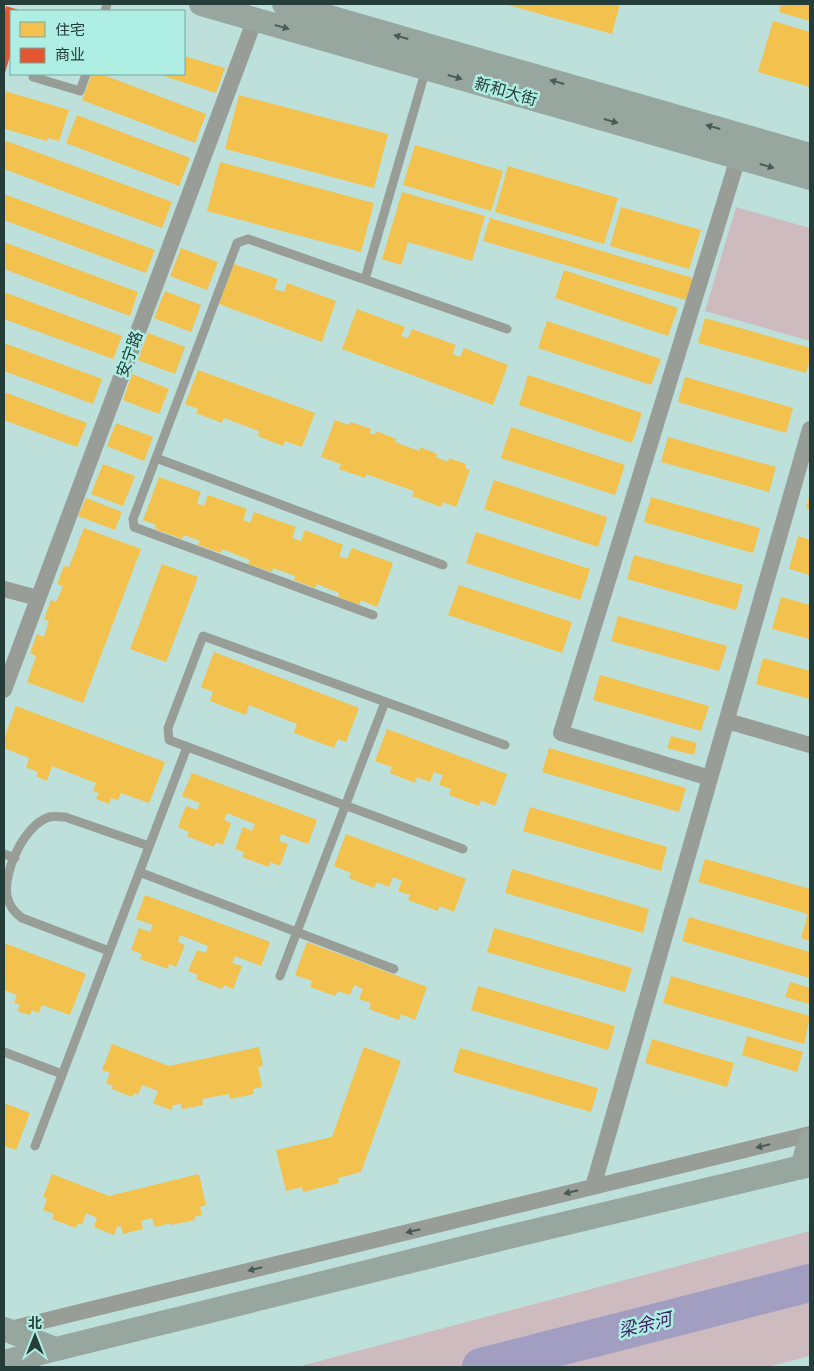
<svg xmlns="http://www.w3.org/2000/svg" width="814" height="1371" viewBox="0 0 814 1371" font-family="'Fira Sans','Noto Sans SC',sans-serif">
  <style>
    .green { fill: #cdbbc0 }
    .homes { fill: #f2c14e }
    .shops { fill: #e4572e }
    .lines { fill: none; stroke-linecap: round; stroke-linejoin: round }
    .river { stroke: #a29ec2; stroke-width: 38 }
    .lane { stroke: #989d98; stroke-width: 9 }
    .street { stroke: #989d98; stroke-width: 16 }
    .secondary { stroke: #98a6a0; stroke-width: 24 }
    .oneway { fill: #475c58 }
    .oneway2 { fill: #475a56 }
    .labels { text-anchor: middle; stroke-width: 5; stroke-linejoin: round; paint-order: stroke }
    .street-label { font-size: 16px; fill: #243d39; stroke: #afeee3 }
    .water-label { font-size: 18px; font-style: italic; fill: #3c1c5e; stroke: #afeee3 }
  </style>
  <rect width="100%" height="100%" fill="#bde0da"/>
  <path class="green" d="M736,207L810,228V341L705,311Z
    M810,1231V1356L767,1367H297Z"/>
  <path class="homes" d="M504,4H620L612,34Z
    M781,4H810V21L779,12Z
    M773,21L810,32V87L758,72Z
    M184,56L225,68L216,93L158,74H184Z
    M92,74H101L206,114L195,143L82,100Z
    M5,91L69,110L59,141L48,138L47,141L5,129Z
    M239,95L388,134L374,188L225,149Z
    M77,115L190,158L179,186L66,143Z
    M4,140L172,202L162,228L4,169Z
    M415,145L503,171L491,211L403,185Z
    M220,162L374,203L361,252L207,211Z
    M508,166L618,198L604,244L495,212Z
    M402,192L485,216L472,261L408,242L401,265L382,259Z
    M4,194L155,250L146,273L4,220Z
    M621,207L701,230L689,269L610,246Z
    M490,218L693,278L686,300L483,241Z
    M4,242L138,292L130,316L4,269Z
    M181,248L218,262L207,290L170,276Z
    M234,264L278,279L274,289L284,292L287,283L336,301L322,342L219,304Z
    M564,270L678,308L668,336L555,298Z
    M165,291L201,305L191,332L154,318Z
    M4,292L122,336L113,359L4,319Z
    M357,309L405,327L401,336L408,338L412,329L456,345L452,354L460,357L464,348L508,365L493,405L342,349Z
    M705,318L810,348V359L806,373L698,343Z
    M547,321L661,359L651,385L538,348Z
    M148,333L185,347L175,374L138,360Z
    M4,343L102,379L93,404L4,371Z
    M198,370L315,413L302,447L285,441L283,446L258,436L259,431L224,418L222,423L196,413L198,409L185,404Z
    M132,374L169,389L159,414L123,400Z
    M528,375L642,413L632,443L519,405Z
    M685,377L793,408L786,433L678,402Z
    M4,392L87,423L77,447L4,420Z
    M335,420L349,425L351,422L371,429L370,433L375,435L376,431L396,439L395,442L419,451L420,447L437,454L436,457L448,462L449,458L466,464L465,468L470,470L456,507L443,502L441,507L412,496L414,491L366,474L365,478L339,469L341,464L321,457Z
    M116,423L153,437L144,461L107,446Z
    M511,427L625,465L615,495L501,458Z
    M668,437L776,467L769,492L661,462Z
    M103,464L135,476L123,506L91,494Z
    M159,477L201,492L197,503L204,506L208,495L247,509L243,520L250,523L254,512L296,527L292,538L301,541L305,530L343,545L339,556L347,559L352,548L393,563L377,607L361,600L359,605L338,597L339,593L317,584L315,588L294,580L295,576L273,568L272,572L248,564L250,560L222,549L221,553L198,545L200,541L184,535L182,539L155,529L156,525L143,520Z
    M494,480L607,517L598,547L484,509Z
    M810,494V509L806,508Z
    M651,497L760,528L753,553L644,522Z
    M86,498L122,512L115,530L78,516Z
    M84,528L141,549L83,703L27,682L36,656L30,653L37,634L44,637L49,621L44,619L51,600L56,602L63,586L57,584L64,566L69,567Z
    M476,532L590,569L580,600L466,563Z
    M798,536L810,540V575L789,569Z
    M634,555L743,585L736,610L627,579Z
    M162,564L198,577L166,662L130,649Z
    M459,585L572,622L562,653L448,615Z
    M781,597L810,605V639L772,629Z
    M618,616L727,646L719,671L611,641Z
    M214,652L359,708L346,742L338,739L334,748L294,733L297,724L249,705L246,715L210,701L213,692L201,687Z
    M763,658L810,671V699L756,684Z
    M600,675L709,706L701,731L593,700Z
    M16,706L165,762L149,803L121,793L118,800L111,798L109,804L96,799L99,793L93,791L96,783L52,766L47,781L36,776L38,772L26,767L29,758L4,748V739Z
    M387,729L507,774L495,806L481,800L479,806L449,795L451,789L439,785L443,775L434,772L430,782L417,777L415,783L390,773L392,767L375,761Z
    M671,736L697,743L694,755L667,748Z
    M549,748L686,788L679,812L542,772Z
    M192,773L317,820L308,844L281,834L279,841L288,844L280,866L270,862L269,867L242,857L244,852L235,849L243,827L252,831L255,824L227,813L224,820L231,823L223,845L216,842L214,847L187,836L189,832L178,827L186,806L197,810L200,803L182,796Z
    M530,807L667,847L661,871L523,831Z
    M346,834L466,879L454,912L440,906L438,911L408,900L410,895L398,891L402,881L393,877L389,887L377,882L374,888L349,878L351,873L334,866Z
    M705,859L810,889V941L801,938L808,914L698,882Z
    M512,869L649,909L643,933L505,893Z
    M145,895L270,942L261,966L235,956L232,963L242,966L233,989L224,985L222,989L196,979L198,975L188,971L197,950L206,953L208,946L180,935L178,942L185,945L176,967L169,964L168,969L140,959L142,954L131,950L139,928L150,932L153,925L136,919Z
    M689,917L810,952V978L682,941Z
    M494,928L632,968L625,992L487,952Z
    M307,942L427,987L415,1020L401,1014L399,1020L369,1009L371,1003L359,999L363,989L354,985L350,995L338,991L335,996L310,987L312,981L295,975Z
    M4,943L86,974L70,1015L42,1005L39,1013L32,1010L30,1015L17,1011L20,1005L14,1003L17,995L4,990Z
    M671,976L810,1016L804,1044L663,1003Z
    M790,982L810,988V1004L785,997Z
    M478,986L615,1026L608,1050L471,1010Z
    M747,1036L803,1052L797,1072L742,1055Z
    M652,1039L734,1063L727,1087L645,1063Z
    M112,1044L169,1066L259,1047L263,1066L258,1067L262,1087L253,1089L254,1094L230,1099L229,1094L202,1099L203,1105L182,1109L181,1104L173,1105L171,1110L153,1103L158,1091L142,1085L138,1095L134,1093L132,1097L112,1089L113,1086L106,1083L110,1073L102,1070Z
    M364,1047L401,1061L361,1172L338,1178L339,1183L303,1192L302,1187L286,1191L276,1150L332,1137Z
    M460,1048L598,1088L591,1112L453,1072Z
    M4,1103L30,1113L16,1150L4,1146Z
    M52,1174L109,1196L199,1174L206,1205L200,1207L202,1215L194,1217L195,1220L171,1225V1223L155,1227L152,1218L141,1221L143,1229L123,1234L121,1226L117,1227L114,1235L94,1227L97,1218L86,1213L82,1225L78,1223L76,1228L52,1219L54,1214L43,1210L47,1199L43,1197Z"/>
  <path class="shops" d="M6,6L22,11H11V53L4,76V15Z"/>
  <g class="lines">
    <path class="river" d="M481,1367L810,1283"/>
    <path class="lane" d="M105,11L107,4
      M33,77L80,91L86,74
      M365,279L426,69
      M156,458L443,565
      M373,615L134,527L133,519L237,243L248,239L507,329
      M463,849L169,740L168,728L203,636L505,745
      M4,854L15,858
      M139,872L394,969
      M109,951L22,918C15,913 9,905 7,896C3,871 24,826 49,817C54,816 60,817 65,817L149,846
      M280,976L385,702
      M4,1052L62,1074
      M35,1146L187,747"/>
    <path class="street" d="M4,589L38,598
      M4,690L255,19
      M727,721L810,745
      M710,778L561,733L738,158
      M593,1187L810,429
      M6,1330L810,1134"/>
    <path class="secondary" d="M201,4L810,178
      M284,4L810,155
      M802,1167L810,1140
      M4,1329L55,1349
      M4,1362L496,1240L810,1165"/>
  </g>
  <defs><path id="oneway-solid" d="M-6-.8H1V-3.2L6.5 0L1 3.2V.8H-6Z" transform="scale(1.25)"/></defs>
  <g class="oneway">
    <use href="#oneway-solid" transform="translate(282 27) rotate(16)"/>
    <use href="#oneway-solid" transform="translate(401 37) rotate(-164)"/>
    <use href="#oneway-solid" transform="translate(455 77) rotate(16)"/>
    <use href="#oneway-solid" transform="translate(557 82) rotate(-164)"/>
    <use href="#oneway-solid" transform="translate(611 121) rotate(16)"/>
    <use href="#oneway-solid" transform="translate(713 127) rotate(-164)"/>
    <use href="#oneway-solid" transform="translate(767 166) rotate(16)"/>
  </g>
  <g class="oneway2">
    <use href="#oneway-solid" transform="translate(763 1146) rotate(166)"/>
    <use href="#oneway-solid" transform="translate(571 1192) rotate(166)"/>
    <use href="#oneway-solid" transform="translate(413 1231) rotate(166)"/>
    <use href="#oneway-solid" transform="translate(255 1269) rotate(166)"/>
  </g>
  <g class="labels">
    <g class="street-label">
      <text transform="translate(506 91) rotate(16)" y="6">新和大街</text>
      <text transform="translate(129 354) rotate(-70)" y="6">安宁路</text>
    </g>
    <g class="water-label">
      <text transform="translate(645 1325) rotate(-14)" y="6">梁余河</text>
    </g>
  </g>
  <rect width="814" height="1371" fill="none" stroke="#243d39" stroke-width="10"/>
  <rect x="10" y="10" width="175" height="65" fill="#afeee3" stroke="#77a79f"/>
  <rect x="20" y="22" width="25" height="15" fill="#f2c14e" stroke="#77a79f"/>
  <text x="55" y="35" font-size="15" fill="#243d39">住宅</text>
  <rect x="20" y="48" width="25" height="15" fill="#e4572e" stroke="#77a79f"/>
  <text x="55" y="60" font-size="15" fill="#243d39">商业</text>
  <g transform="translate(35 1336)" stroke="#afeee3" stroke-width="4" paint-order="stroke">
  <path d="M0-4L9 19L0 12L-9 19Z" fill="#243d39"/>
  <text y="-8" font-size="14" font-weight="bold" text-anchor="middle" fill="#243d39">北</text>
  </g>
</svg>
